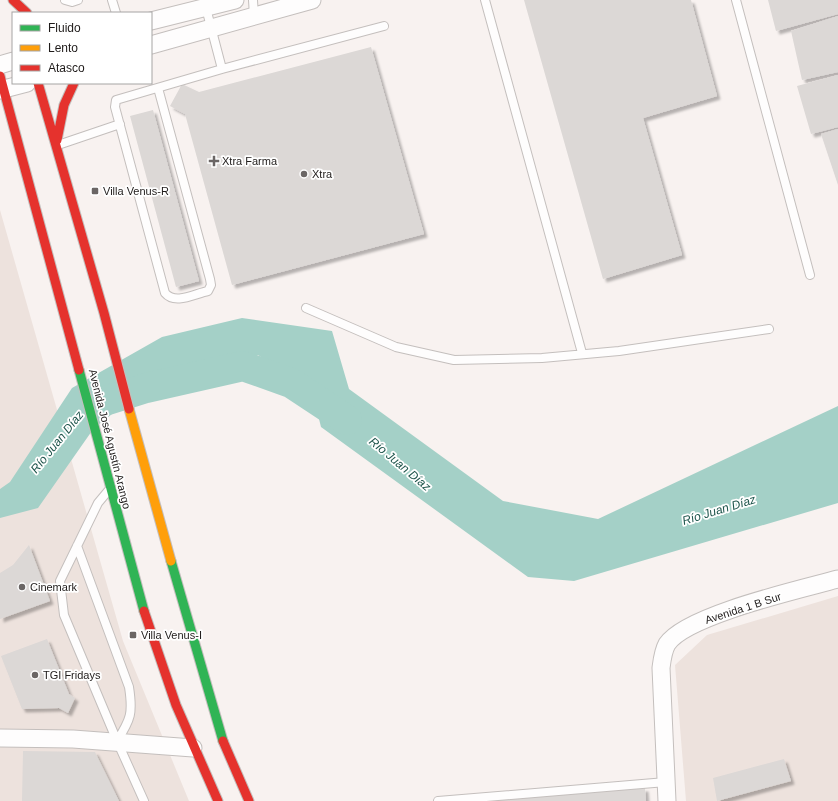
<svg xmlns="http://www.w3.org/2000/svg" width="838" height="801" viewBox="0 0 838 801" font-family="Helvetica,sans-serif">
  <style>
    .built { fill: #ede2dd }
    .water { fill: #a4d0c7 }
    .lines { fill: none; stroke-linecap: round; stroke-linejoin: round }
    .river { stroke: #a4d0c7; stroke-width: 30 }
    .building { fill: #dcd8d6; filter: url(#shadow) }
    .lane-casing { stroke: #c4bfbd; stroke-width: 10 }
    .street-casing { stroke: #c4bfbd; stroke-width: 19 }
    .fast-casing { stroke: #c4bfbd; stroke-width: 11 }
    .slow-casing { stroke: #c4bfbd; stroke-width: 11 }
    .jam-casing { stroke: #c4bfbd; stroke-width: 11 }
    .lane { stroke: #fefdfd; stroke-width: 8 }
    .street { stroke: #fefdfd; stroke-width: 17 }
    .fast { stroke: #30b455; stroke-width: 9 }
    .slow { stroke: #ff9f0a; stroke-width: 9 }
    .jam { stroke: #e5322d; stroke-width: 9 }
    .poi-dot { fill: #6b6665; stroke: #fff; stroke-width: 1.5 }
    .labels { text-anchor: middle; stroke-width: 3.5; stroke-linejoin: round; paint-order: stroke }
    .poi-label { font-size: 11px; fill: #1f1b1a; stroke: #fff; text-anchor: start }
    .street-label { font-size: 11px; fill: #1f1b1a; stroke: #fff }
    .water-label { font-size: 12px; font-style: italic; fill: #1d544b; stroke: #fff }
  </style>
  <defs>
    <filter id="shadow"><feDropShadow dx="3.5" dy="3.5" stdDeviation="1" flood-color="#0004"/></filter>
  </defs>
  <rect width="100%" height="100%" fill="#f8f2f0"/>
  <path class="built" d="M0,210L123,641L189,801H0Z
    M838,596V801H686L675,665L707,635Z"/>
  <path class="water" d="M242,318L332,331L349,389L503,501L598,519L838,406V503L574,581L528,577L321,427L312,391L258,355L165,373L94,428L38,508L0,518V489L10,482L72,388L162,337Z"/>
  <g class="lines">
    <path class="river" d="M108,400L146,388L243,366L291,383L347,420"/>
  </g>
  <path class="building" d="M524,0H691L717,96L643,118L682,255L603,279Z
    M768,0H838V14L776,31Z
    M838,16V72L802,80L791,31Z
    M371,47L424,234L232,285L185,114L170,106L182,84L199,92Z
    M838,75V127L811,134L797,86Z
    M153,110L199,281L176,287L130,116Z
    M838,129V185L821,134Z
    M29,545L50,601L0,619V573L13,565Z
    M47,639L69,694L75,698L68,713L59,708L22,709L1,656Z
    M23,751L95,752L119,801H22Z
    M784,759L791,781L717,801L713,778Z
    M645,788L646,801H492V800Z"/>
  <g class="lines">
    <g class="lane-casing">
      <path id="lane" d="M65,0L72,2L78,0
        M112,0L116,13
        M253,0L254,16
        M485,0L582,353
        M736,0L810,275
        M206,8L222,69
        M158,88L210,279L211,285L208,291C194,294 175,305 165,293L115,107L116,100L222,69L384,26
        M58,145L120,124
        M306,308L396,347L454,360L542,358L619,351L769,329
        M108,491L98,503L60,581L64,615L117,741L144,801
        M77,546L129,687C133,713 131,719 117,741
        M438,801L666,782"/>
    </g>
    <g class="street-casing">
      <path id="street" d="M151,21L235,0
        M151,45L312,0
        M0,65L13,61
        M0,90L27,83
        M0,738L73,739L193,748
        M667,801L661,668C662,660 663,651 667,644C686,615 802,589 838,579"/>
    </g>
    <g class="fast-casing">
      <path id="fast" d="M79,370L144,611
        M171,561L223,741"/>
    </g>
    <g class="slow-casing">
      <path id="slow" d="M129,409L171,561"/>
    </g>
    <g class="jam-casing">
      <path id="jam" d="M13,0L27,13
        M0,76L79,370
        M38,83L104,313L129,409
        M57,140L64,105L74,83
        M144,611L176,705L218,801
        M223,741L249,801"/>
    </g>
    <use href="#lane" class="lane"/>
    <use href="#street" class="street"/>
    <use href="#fast" class="fast"/>
    <use href="#slow" class="slow"/>
    <use href="#jam" class="jam"/>
  </g>
  <g class="poi-dot">
    <path d="M212 155h4v4h4v4h-4v4h-4v-4h-4v-4h4z"/>
    <circle cx="304" cy="174" r="4"/>
    <rect x="91" y="187" width="8" height="8" rx="2"/>
    <circle cx="22" cy="587" r="4"/>
    <rect x="129" y="631" width="8" height="8" rx="2"/>
    <circle cx="35" cy="675" r="4"/>
  </g>
  <g class="labels">
    <g class="poi-label">
      <text x="222" y="165">Xtra Farma</text>
      <text x="312" y="178">Xtra</text>
      <text x="103" y="195">Villa Venus-R</text>
      <text x="30" y="591">Cinemark</text>
      <text x="141" y="639">Villa Venus-I</text>
      <text x="43" y="679">TGI Fridays</text>
    </g>
    <g class="street-label">
      <text transform="translate(110 439) rotate(76)" y="4">Avenida José Agustín Arango</text>
      <text transform="translate(743 608) rotate(-18)" y="4">Avenida 1 B Sur</text>
    </g>
    <g class="water-label">
      <text transform="translate(57 442) rotate(-51)" y="4">Río Juan Díaz</text>
      <text transform="translate(400 464) rotate(40)" y="4">Río Juan Díaz</text>
      <text transform="translate(719 510) rotate(-17)" y="4">Río Juan Díaz</text>
    </g>
  </g>
  <rect x="12" y="12" width="140" height="72" fill="#ffffff" stroke="#a5a4a3"/>
  <rect x="20" y="25" width="20" height="6" fill="#30b455" stroke="#a5a4a3"/>
  <text x="48" y="32" font-size="12" fill="#1f1b1a">Fluido</text>
  <rect x="20" y="45" width="20" height="6" fill="#ff9f0a" stroke="#a5a4a3"/>
  <text x="48" y="52" font-size="12" fill="#1f1b1a">Lento</text>
  <rect x="20" y="65" width="20" height="6" fill="#e5322d" stroke="#a5a4a3"/>
  <text x="48" y="72" font-size="12" fill="#1f1b1a">Atasco</text>
</svg>
